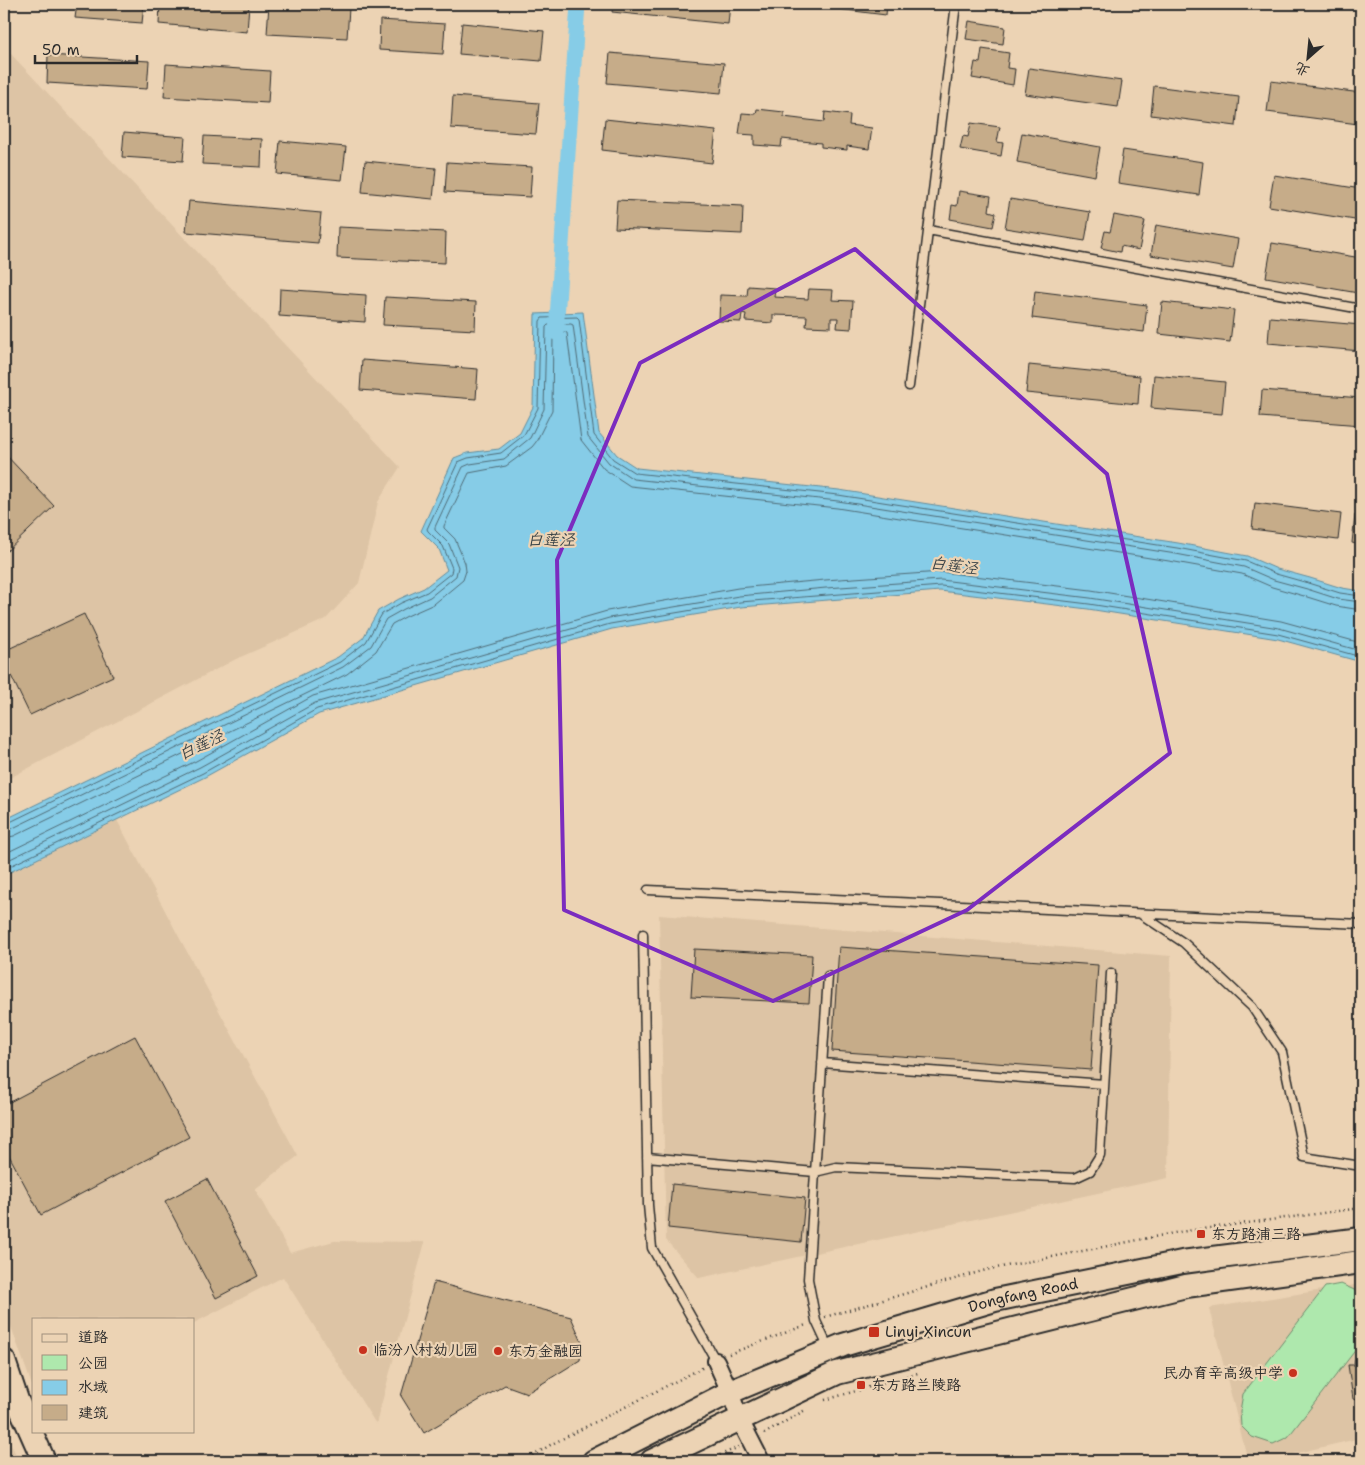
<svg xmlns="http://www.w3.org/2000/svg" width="1365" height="1465" viewBox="0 0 1365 1465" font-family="'Shantell Sans','LXGW WenKai TC',sans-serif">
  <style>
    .built { fill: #ddc4a5 }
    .green { fill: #aee8ad; stroke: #6c8a6c }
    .water { fill: #86cce7; stroke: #628c9c }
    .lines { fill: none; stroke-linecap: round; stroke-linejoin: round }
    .shore { stroke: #4f6b76; stroke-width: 1 }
    .canal { stroke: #86cce7; stroke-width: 15 }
    .building { fill: #c6ac89; stroke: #2b2b2b }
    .lane-casing { stroke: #2b2b2b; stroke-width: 11 }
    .street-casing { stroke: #2b2b2b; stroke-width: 20 }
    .secondary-casing { stroke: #2b2b2b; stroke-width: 26 }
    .path { stroke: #2b2b2b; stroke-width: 2.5; stroke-dasharray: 1 4; stroke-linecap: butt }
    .lane { stroke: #ecd3b4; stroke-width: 8 }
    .street { stroke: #ecd3b4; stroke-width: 16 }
    .secondary { stroke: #ecd3b4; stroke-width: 22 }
    .marked { fill: none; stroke: #7b2cbf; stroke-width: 4; stroke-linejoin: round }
    .poi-dot { fill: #c8321e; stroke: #ecd3b4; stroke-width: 2 }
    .labels { text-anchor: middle; stroke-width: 4.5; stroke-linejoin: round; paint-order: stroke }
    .poi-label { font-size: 15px; fill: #2b2b2b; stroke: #ecd3b4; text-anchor: start }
    .street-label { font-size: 15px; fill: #2b2b2b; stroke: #ecd3b4 }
    .water-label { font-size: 16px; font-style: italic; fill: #394347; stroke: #ecd3b4 }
  </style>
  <rect width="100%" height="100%" fill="#ecd3b4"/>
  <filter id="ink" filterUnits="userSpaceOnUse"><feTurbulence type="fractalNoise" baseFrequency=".02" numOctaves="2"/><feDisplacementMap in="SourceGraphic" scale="10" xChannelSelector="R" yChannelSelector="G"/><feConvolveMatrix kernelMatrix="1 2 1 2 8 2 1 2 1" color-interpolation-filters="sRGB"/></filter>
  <g filter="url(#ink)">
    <path class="built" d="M10,53L400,467L378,502L359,583L326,619L236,659L4,781V58Z
      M117,820L179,937L298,1156L255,1189L290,1253L334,1241L425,1242L376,1424L283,1277L194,1323V1319H34V1391L4,1307V875Z
      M659,915L1171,956L1168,1178L699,1278L666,1240Z
      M1361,1284V1438L1263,1461H1248L1209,1308Z
      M4,1430L19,1461H4Z"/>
    <path class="green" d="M1341,1284L1361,1293V1343L1288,1437L1273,1444L1252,1437L1241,1426L1240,1411L1243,1394L1325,1287Z"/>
    <path class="water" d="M583,312L599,433L617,455L637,468L839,490L1178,543L1247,556L1277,569L1310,578L1342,588L1361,591V662L1278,639L1088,609L940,591L741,607L612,629L319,714L205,777L4,875V820L338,657L363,638L378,611L399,599L424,588L447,570L439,549L421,531L454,458L467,453L499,449L520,433L533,407L535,314Z"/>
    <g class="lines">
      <path class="shore" d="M4,824L8,823L340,662L366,642L382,614L401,603L427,592L451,573L452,568L443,546L428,531L427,529L458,462L468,458L501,453L524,435L538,408L540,321L542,318L577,317L579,319L594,435L613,459L635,473L838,495L1177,548L1246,561L1276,574L1308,583L1340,593L1361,596
        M4,830L11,829L343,667L371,646L386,619L404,609L430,597L456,576L458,567L449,544L435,530V527L463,467L470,464L504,459L530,438L544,409L546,327L548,325L571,324L573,325L588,437L609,463L633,479L838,501L1176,554L1244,567L1274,580L1307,589L1338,599L1361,602
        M4,838L14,836L347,674L376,651L392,624L407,616L434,604L463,580L466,571L465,563L455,539L444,528V526L469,473L506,466L532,447L536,442L552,410L553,334L556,332H565L567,333L581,440L604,469L630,486L837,508L1175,562L1242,574L1272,587L1304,596L1336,606L1361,610
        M4,854L196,761L313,696L607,611L738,588L825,580L941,572L1091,590L1281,621L1361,643
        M4,862L200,767L315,703L609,618L739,596L826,588L941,580L1090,598L1279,628L1361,651
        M4,869L203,773L317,709L610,624L740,602L941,586L1089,604L1278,634L1361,657"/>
      <path class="canal" d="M556,333L578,4"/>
    </g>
    <path class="building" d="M77,4H144L142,23L75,18Z
      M160,4H249L247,32L159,24Z
      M269,4L349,8L347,38L267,34Z
      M613,4H730L728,24L612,12Z
      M797,4H887L886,15Z
      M380,20L445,24L443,54L379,50Z
      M969,21L1005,27L1003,44L966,39Z
      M462,23L544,31L541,61L459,54Z
      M982,49L1009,53L1007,68L1015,69L1013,85L972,78L975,62L980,63Z
      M610,53L724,63L721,93L607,83Z
      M48,55L149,61L147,89L47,83Z
      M166,64L270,71L268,103L164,97Z
      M1029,68L1122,81L1118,107L1025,94Z
      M1271,81L1361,93L1358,124L1267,112Z
      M1154,86L1239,97L1236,126L1151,115Z
      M453,96L539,103L536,134L451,128Z
      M757,109L784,112V117L824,122L825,112L850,115L849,125L872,128L869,149L847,146V150L821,147V143L782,139L781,147L754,145V135L739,134L742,113L756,114Z
      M605,119L716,131L712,163L602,150Z
      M971,123L1000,127L997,142L1003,143L1001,156L960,149L963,136L968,137Z
      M124,132L185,137L183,161L122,157Z
      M1022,133L1100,147L1095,176L1017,162Z
      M204,136L262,139L261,167L202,164Z
      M280,141L346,147L342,180L277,174Z
      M1123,150L1203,162L1199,195L1118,183Z
      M365,161L436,168L433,199L362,192Z
      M447,162L532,167L530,197L445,192Z
      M1274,175L1361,189V221L1269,206Z
      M959,191L991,196L989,211L996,213L993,227L950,219L952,205L957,206Z
      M1010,199L1090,212L1085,241L1005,228Z
      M617,200L743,206L742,234L615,228Z
      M189,201L321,213L318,243L186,232Z
      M1114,215L1145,221L1139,250L1121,246L1120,252L1101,248L1105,231L1110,232Z
      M1156,225L1238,239L1233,269L1151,255Z
      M338,227L446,232L445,263L337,258Z
      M1272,243L1361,258V273L1358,293L1266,277Z
      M748,286L775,288L774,297L808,299L809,289L833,290L832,300L853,301L851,329L837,328L838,318H831V327L806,326L807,316L773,315V323L745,321L746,314L742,313L741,322L719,321L720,295L747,296Z
      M280,289L366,295L365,322L279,316Z
      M1035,291L1147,305L1144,332L1032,318Z
      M385,297L476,302L475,330L383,325Z
      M1162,302L1234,310L1230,342L1159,334Z
      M1270,317L1361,325V351L1268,343Z
      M362,360L478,369L476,399L360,390Z
      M1029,365L1140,376L1138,404L1026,393Z
      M1154,375L1225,382L1222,414L1151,408Z
      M1262,390L1361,398V425L1260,417Z
      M4,453L54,506L4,554Z
      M1255,503L1341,514L1338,540L1252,529Z
      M1355,515L1361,516V545L1352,543Z
      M84,614L113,676L30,715L4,661V651Z
      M839,947L1098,965L1091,1070L832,1051Z
      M694,949L812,955L809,1003L691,997Z
      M135,1036L189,1137L41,1215L4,1146V1105Z
      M207,1179L258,1276L216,1298L165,1201Z
      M672,1184L805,1198L801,1242L668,1228Z
      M434,1282L571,1317L582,1342L580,1360L527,1393L505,1385L424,1433L401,1396Z
      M1355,1359H1361V1401L1353,1399L1348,1365H1354Z"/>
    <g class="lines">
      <g class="lane-casing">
        <path id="lane" d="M928,230L1361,309
          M909,386L956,4
          M648,890L1361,924
          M1142,915L1184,943L1252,1007L1282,1052L1304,1157L1361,1166
          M643,934L648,1205L652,1248L716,1361
          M828,976L808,1279L816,1321L829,1349
          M822,1063L1104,1084
          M647,1157L815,1172L836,1167L1075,1178L1090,1171L1100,1155L1111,973"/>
      </g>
      <g class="street-casing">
        <path id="street" d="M716,1361L730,1392L740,1420L761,1461"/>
      </g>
      <g class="secondary-casing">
        <g id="secondary">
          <path d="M4,1361L17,1400L44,1461"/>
          <path id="s1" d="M594,1461L730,1392L843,1345L995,1300L1182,1262L1361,1239"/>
          <path d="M652,1461L837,1373L1186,1286L1361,1262"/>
        </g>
      </g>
      <path class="path" d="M825,1317L986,1270L1179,1232L1361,1208
        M729,1354L806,1325
        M825,1400L918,1373
        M764,1434L807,1409
        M524,1461L552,1444L704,1367
        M706,1461L739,1447"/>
      <use href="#lane" class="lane"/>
      <use href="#street" class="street"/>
      <use href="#secondary" class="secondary"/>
    </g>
  </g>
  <path class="marked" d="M855,249L1107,474L1170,753L967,910L773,1001L564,910L557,560L640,363Z"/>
  <g class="poi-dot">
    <rect x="1196" y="1229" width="10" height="10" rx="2.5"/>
    <rect x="868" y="1326" width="12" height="12" rx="2.5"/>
    <circle cx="363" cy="1350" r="5"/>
    <circle cx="498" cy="1351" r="5"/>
    <circle cx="1293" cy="1373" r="5"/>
    <rect x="856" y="1380" width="10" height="10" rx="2.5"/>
  </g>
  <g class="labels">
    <g class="poi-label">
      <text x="1211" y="1239">东方路浦三路</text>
      <text x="885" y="1337">Linyi Xincun</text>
      <text x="373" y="1355">临汾八村幼儿园</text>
      <text x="508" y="1356">东方金融园</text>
      <text x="1283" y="1378" text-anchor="end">民办育辛高级中学</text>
      <text x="871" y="1390">东方路兰陵路</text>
    </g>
    <g class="street-label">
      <text dy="5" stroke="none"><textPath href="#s1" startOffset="462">Dongfang Road</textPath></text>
    </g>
    <g class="water-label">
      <text x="551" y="545">白莲泾</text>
      <text transform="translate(954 565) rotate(7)" y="6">白莲泾</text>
      <text transform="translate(201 744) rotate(-26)" y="6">白莲泾</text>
    </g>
  </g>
  <rect width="1365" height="1465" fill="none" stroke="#ecd3b4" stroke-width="20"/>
  <rect x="10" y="10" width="1345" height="1445" fill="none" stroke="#2b2b2b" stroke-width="2" filter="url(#ink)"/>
  <rect x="32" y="1318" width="162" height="115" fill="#ecd3b4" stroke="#9f907d"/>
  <rect x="42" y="1334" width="25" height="8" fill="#ecd3b4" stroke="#9f907d"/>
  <text x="78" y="1342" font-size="15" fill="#2b2b2b">道路</text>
  <rect x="42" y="1355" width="25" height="15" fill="#aee8ad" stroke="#9f907d"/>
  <text x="78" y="1368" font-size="15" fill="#2b2b2b">公园</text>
  <rect x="42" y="1380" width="25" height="15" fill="#86cce7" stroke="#9f907d"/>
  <text x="78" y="1392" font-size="15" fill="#2b2b2b">水域</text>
  <rect x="42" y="1405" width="25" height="15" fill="#c6ac89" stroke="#9f907d"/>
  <text x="78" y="1418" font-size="15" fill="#2b2b2b">建筑</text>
  <g transform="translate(1308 58) rotate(207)" stroke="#ecd3b4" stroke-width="4" paint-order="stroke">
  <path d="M0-4L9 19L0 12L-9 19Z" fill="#2b2b2b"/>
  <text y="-8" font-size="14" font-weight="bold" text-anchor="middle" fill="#2b2b2b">北</text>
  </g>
  <path d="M35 55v8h102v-8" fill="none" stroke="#2b2b2b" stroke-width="2.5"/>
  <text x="42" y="55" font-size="15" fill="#2b2b2b" stroke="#ecd3b4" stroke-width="4" paint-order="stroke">50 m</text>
</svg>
